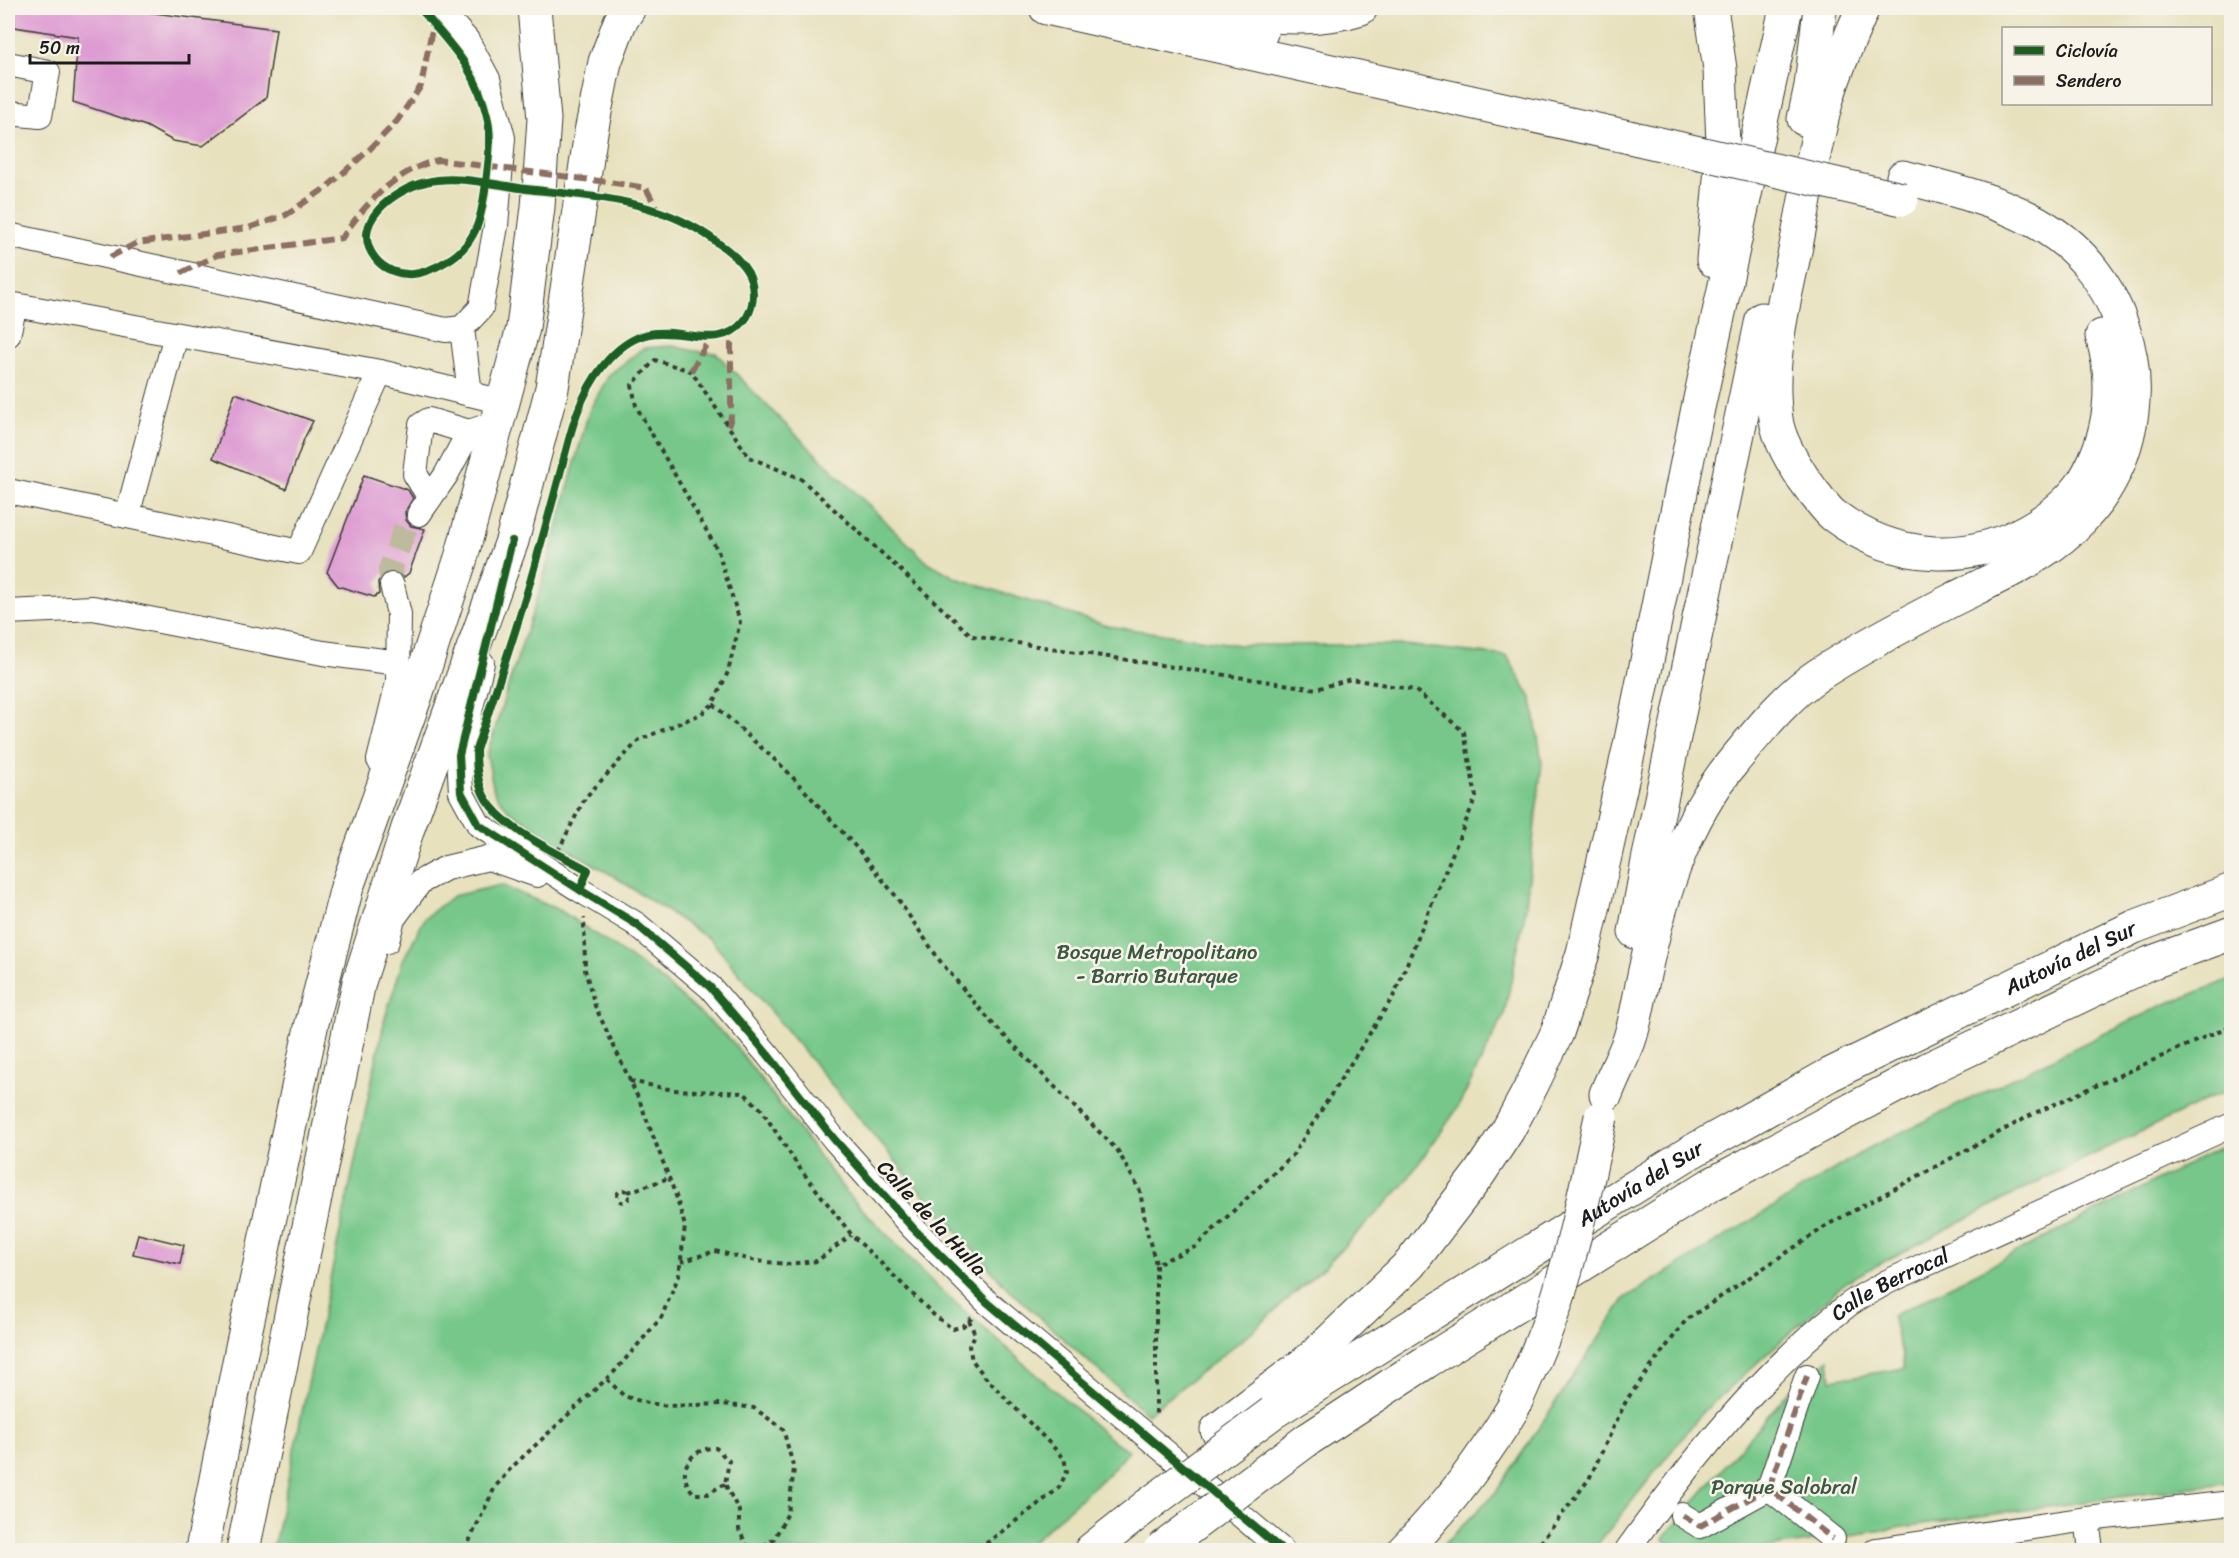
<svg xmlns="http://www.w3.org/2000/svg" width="2239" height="1558" viewBox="0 0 2239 1558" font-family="Sriracha,sans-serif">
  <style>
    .green { fill: #76c789; stroke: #497252; stroke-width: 1.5 }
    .building { fill: #dd9ad2 }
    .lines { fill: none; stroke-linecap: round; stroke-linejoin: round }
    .minor-tunnel { stroke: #beba9e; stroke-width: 24; stroke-dasharray: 24 12; stroke-linecap: butt }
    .minor-casing { stroke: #3a3a34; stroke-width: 26 }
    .highway-casing { stroke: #3a3a34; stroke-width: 35 }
    .path { stroke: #3a3a34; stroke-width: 4; stroke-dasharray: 4.5 4.5; stroke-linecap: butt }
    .minor { stroke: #fff; stroke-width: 24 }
    .highway { stroke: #fff; stroke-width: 33 }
    .highway-bridge-casing { stroke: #3a3a34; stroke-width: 35; stroke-linecap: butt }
    .highway-bridge { stroke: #fff; stroke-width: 33 }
    .quiet { stroke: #8d6e63; stroke-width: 6; stroke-dasharray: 12 6; stroke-linecap: butt }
    .cycleway-casing { stroke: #f7f3e8; stroke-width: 11 }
    .cycleway { stroke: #1b5e20; stroke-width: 8 }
    .labels { text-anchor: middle; stroke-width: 5; stroke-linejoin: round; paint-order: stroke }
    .park-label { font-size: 21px; fill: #3c5842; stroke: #f7f3e8 }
    .street-label { font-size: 21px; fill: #1c1c1c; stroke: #f7f3e8 }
  </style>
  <rect width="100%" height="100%" fill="#f7f3e8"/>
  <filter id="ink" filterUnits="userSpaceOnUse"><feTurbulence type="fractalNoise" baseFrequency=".0167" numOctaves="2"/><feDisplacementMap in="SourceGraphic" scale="12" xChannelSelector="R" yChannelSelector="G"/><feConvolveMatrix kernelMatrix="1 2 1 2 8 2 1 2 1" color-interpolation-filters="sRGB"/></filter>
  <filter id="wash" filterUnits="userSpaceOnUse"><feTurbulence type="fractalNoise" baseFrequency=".008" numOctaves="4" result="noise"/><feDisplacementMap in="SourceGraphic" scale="24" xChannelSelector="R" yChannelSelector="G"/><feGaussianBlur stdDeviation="1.35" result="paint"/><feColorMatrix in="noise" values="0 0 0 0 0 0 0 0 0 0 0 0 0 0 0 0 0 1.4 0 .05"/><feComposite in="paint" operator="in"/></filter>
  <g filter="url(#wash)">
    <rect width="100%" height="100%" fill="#e7e1be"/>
    <path class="green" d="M673,346L694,351L716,353L779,418L926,561L956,578L1108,626L1240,645H1405L1507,656L1532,700L1542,762L1525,913L1504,1015L1457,1109L1402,1187L1326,1265L1247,1336L1147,1414L1009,1290L915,1185L711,940L615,877L561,845L508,810L494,792L487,755L509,683L540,590L589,411L609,375L643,348Z
      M501,885L561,911L657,976L732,1041L846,1192L937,1287L1109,1438L1129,1451L1109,1473L1023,1550H273L385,1018L403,960L425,918L453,896Z
      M2231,979V1088L2043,1179L1847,1281L1701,1414L1593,1550H1438L1496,1492L1625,1298L1867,1149L2161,1006Z
      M2231,1142V1482L1936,1522L1755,1550H1675L1663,1538L1789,1391L1829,1359L1831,1380L1905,1368L1892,1316Z"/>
    <g id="blocks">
      <path class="building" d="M8,8H116L276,29L266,98L203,146L173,141L146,126L73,102L78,37L8,26Z
        M235,393L313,421L304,439L286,489L213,458Z
        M364,475L408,490L413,498L405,512L406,520L411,526L425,529L409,573L404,577L395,571H389L383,574L378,582L379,594L374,597L338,586L327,572Z
        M138,1234L184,1245L180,1264L133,1254Z"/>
    </g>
  </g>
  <g filter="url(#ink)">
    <use href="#blocks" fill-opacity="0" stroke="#3a3a34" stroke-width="1.5"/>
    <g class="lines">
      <path class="minor-tunnel" d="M392,585L390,570L406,526L419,514"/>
      <g class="minor-casing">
        <g id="minor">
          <path d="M8,64L48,72L40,116L8,113"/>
          <path d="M8,235L446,330L462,328L481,308L496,226L503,138L488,79L467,40L438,8"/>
          <path d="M462,328L470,394"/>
          <path d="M8,335L15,305L380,372L503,402"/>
          <path d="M8,491L299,552L380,372"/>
          <path d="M430,498L415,474L421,425L429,420L469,432"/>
          <path d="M419,514L446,475L469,432L484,427"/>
          <path d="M127,516L176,335"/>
          <path d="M8,612L93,608L323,653L398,663"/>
          <path d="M482,663L459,755L461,792L479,825L580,890L636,924L710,987L768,1055L834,1139L913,1228L987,1302L1282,1550"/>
          <path d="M379,760L398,682L399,614L392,585"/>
          <path d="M387,941L393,919L420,882L446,868L488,858L537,875"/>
          <path d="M1769,1488L1807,1376"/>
          <path d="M1682,1515L1700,1526L1769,1488L1833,1539"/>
          <path d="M2087,1519L2091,1550"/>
          <path id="s1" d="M1627,1550C1689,1464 1763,1370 1848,1305C1860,1296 1874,1290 1887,1282L2232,1125"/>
          <path d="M1876,1550L2087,1519L2232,1503"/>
        </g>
      </g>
      <g class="highway-casing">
        <g id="highway">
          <path d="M1046,8L1629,137"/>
          <path d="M1163,8L1261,33"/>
          <path d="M1711,8L1720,69L1723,145L1713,260"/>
          <path d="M1863,8C1850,38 1834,72 1826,103C1813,152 1805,202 1795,251C1783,305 1767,369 1777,425C1782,447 1800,475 1814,493C1820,500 1826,509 1833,515C1895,562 1972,566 2038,524C2055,513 2073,498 2084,481C2111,436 2117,385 2102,336"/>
          <path d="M1233,11C1274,18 1321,21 1361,8"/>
          <path d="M1804,119L1811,86L1820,8"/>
          <path d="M1635,932L1648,861L1762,319"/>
          <path d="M1606,1094C1613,1076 1622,1059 1629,1041C1637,1018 1640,991 1646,966C1662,893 1685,820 1733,762C1758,732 1785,697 1818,675C1861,647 1907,623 1952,600C1994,579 2039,560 2073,528C2128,477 2147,399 2123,328C2088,223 2000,201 1903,177"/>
          <path id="s2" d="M1272,1413L1689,1153L1829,1075L2134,927L2232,890"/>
          <path d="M1217,1430L1314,1356L1410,1264L1479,1174L1508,1130L1532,1085L1557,1033L1583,953L1630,745L1698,408L1786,8"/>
          <path d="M1307,1440L1426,1362L1710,1185L1928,1069L2150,963L2232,933"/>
          <path d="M202,1550L242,1347L312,1023L347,887L416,695L461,558L523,328L538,207L544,119L534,8"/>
          <path d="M243,1550L359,982L408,828L512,541L552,388L591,132L605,62L620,22L629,8"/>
          <path d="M1091,1550L1148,1505"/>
          <path d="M1404,1550C1447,1507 1482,1460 1513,1408"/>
        </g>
      </g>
      <path class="path" d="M713,704L786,770L855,846L895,895L940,961L991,1022L1118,1151L1140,1191L1147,1232L1156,1264
        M558,851L585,798L639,740L701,714L713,704L728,672L740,622L718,551L636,406L632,385L655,360L691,371L749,457L801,479L972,636L1316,689L1351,679L1415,690L1464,732L1476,797L1394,995L1293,1155L1195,1247L1156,1264V1415
        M630,1081L673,1090L744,1093L761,1109L798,1166L851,1234L934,1315L953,1329L963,1326L972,1318
        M617 1196a6 6 0 1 1 12 0a6 6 0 1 1-12 0Z
        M628,1192L669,1178
        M681,1262L715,1251L756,1261L787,1264L817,1261L851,1235
        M969,1320L975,1335L969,1346L972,1360L985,1377L1064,1458L1067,1472L1058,1489L988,1542L971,1550
        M607,1379L624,1396L643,1402L667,1406L723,1404L754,1408L783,1429L794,1469L788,1513L774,1539L756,1550
        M725,1484L707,1494H695C673,1474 690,1447 716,1448L729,1461L725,1484L739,1511V1530L749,1550
        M465,1550L495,1487L511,1468L615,1371L661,1318L679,1275L685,1226L676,1196L640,1102L595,1006L585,970L584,918
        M1535,1550L1589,1479L1627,1399L1686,1320L1829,1224L2035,1113L2232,1025"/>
      <use href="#minor" class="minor"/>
      <use href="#highway" class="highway"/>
      <g class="highway-bridge-casing">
        <path id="highway-bridge" d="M1629,137L1902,199
          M1513,1408C1529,1371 1546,1335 1558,1297C1576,1238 1588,1177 1601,1117
          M1148,1505L1272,1413
          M1160,1550L1307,1440"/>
      </g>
      <use href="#highway-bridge" class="highway-bridge"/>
      <path class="quiet" d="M110,257L137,243L248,228L286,215L327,187L369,150L397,121L421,86L433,24
        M181,273L217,255L342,238C365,203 397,170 438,160L615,183L646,188L657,209
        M691,371L710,338
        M729,426L731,415V333
        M1769,1488L1807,1376
        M1682,1515L1700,1526L1769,1488L1833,1539"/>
      <g class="cycleway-casing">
        <path id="cycleway" d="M420,8C450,46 475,65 487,116C492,136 489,155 487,174C483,209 480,242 447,261C437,267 425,273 413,274C399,275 384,270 375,258C348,223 395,189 426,182C457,174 495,185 526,189C595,197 661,199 718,243C731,252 746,264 751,280C755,294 753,310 744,321C719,352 682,327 649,334C630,338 615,351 603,366C579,396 571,430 562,466C554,496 546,526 537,557C520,622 497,685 476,750C476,766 477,784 486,799C506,831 556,852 588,870L580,890
          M512,541L459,755L461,792L479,825L580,890L636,924L710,987L768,1055L834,1139L913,1228L987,1302L1282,1550"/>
      </g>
      <use href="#cycleway" class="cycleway"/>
    </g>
  </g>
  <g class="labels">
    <g class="park-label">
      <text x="1157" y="959">Bosque Metropolitano<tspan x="1157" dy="24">- Barrio Butarque</tspan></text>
      <text x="1784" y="1494">Parque Salobral</text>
    </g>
    <g class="street-label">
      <text dy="7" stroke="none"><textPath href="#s2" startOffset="920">Autovía del Sur</textPath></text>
      <text dy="7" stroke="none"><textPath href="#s2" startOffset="434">Autovía del Sur</textPath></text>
      <text transform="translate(932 1218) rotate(47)" y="7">Calle de la Hulla</text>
      <text dy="7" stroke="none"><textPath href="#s1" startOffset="378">Calle Berrocal</textPath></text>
    </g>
  </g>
  <rect width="2239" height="1558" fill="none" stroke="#f7f3e8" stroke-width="30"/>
  <rect x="2002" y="27" width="210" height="78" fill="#f7f3e8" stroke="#9f9d96" stroke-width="1.5"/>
  <rect x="2014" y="46" width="30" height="9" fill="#1b5e20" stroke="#9f9d96" stroke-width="1.5"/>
  <text x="2056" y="57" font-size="18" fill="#1c1c1c">Ciclovía</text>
  <rect x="2014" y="76" width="30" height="9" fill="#8d6e63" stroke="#9f9d96" stroke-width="1.5"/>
  <text x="2056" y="87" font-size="18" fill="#1c1c1c">Sendero</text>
  <path d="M30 54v9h159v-9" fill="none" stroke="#1c1c1c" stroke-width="3"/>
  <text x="39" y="54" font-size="18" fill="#1c1c1c" stroke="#f7f3e8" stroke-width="4.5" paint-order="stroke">50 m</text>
</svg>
